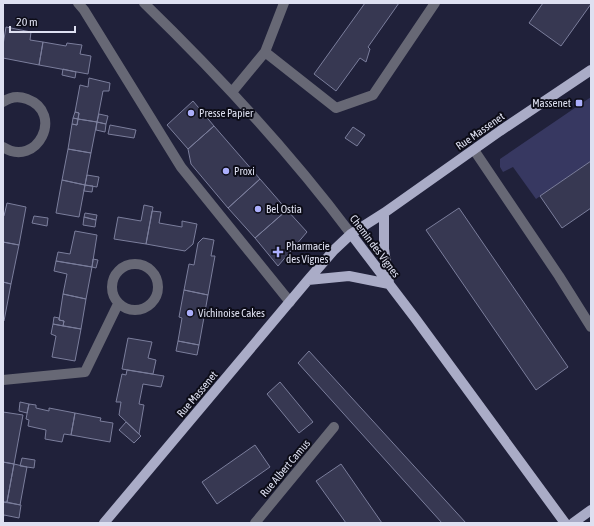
<svg xmlns="http://www.w3.org/2000/svg" width="594" height="526" viewBox="0 0 594 526" font-family="'Asap Condensed',sans-serif">
  <style>
    .green { fill: #373861 }
    .building { fill: #373852; stroke: #7b7e9c }
    .lines { fill: none; stroke-linecap: round; stroke-linejoin: round }
    .minor { stroke: #676875; stroke-width: 10 }
    .major { stroke: #aaacc7; stroke-width: 10 }
    .poi-dot { fill: #acaffb; stroke: #0c0c17; stroke-width: 1.5 }
    .labels { text-anchor: middle; stroke-width: 4; stroke-linejoin: round; paint-order: stroke }
    .poi-label { font-size: 11px; fill: #dee0f1; stroke: #0c0c17; text-anchor: start }
    .street-label { font-size: 11px; fill: #dee0f1; stroke: #0c0c17 }
  </style>
  <rect width="100%" height="100%" fill="#20213a"/>
  <path class="green" d="M591,97V161L536,199L513,167L503,172L500,167V159Z"/>
  <path class="building" d="M365,3H399L368,47L370,49L366,62L360,58L336,91L314,74Z
    M543,3H591V4L561,46L529,23Z
    M6,27L31,32L30,40L43,42L39,65L3,58V45Z
    M43,42L66,46L67,43L82,45L80,54L91,56L88,74L39,65Z
    M63,69L76,72L75,78L62,75Z
    M89,78L110,83L109,91H103L97,122L78,119L79,113L75,112L80,85L88,87Z
    M193,101L214,126L188,149L167,125Z
    M75,112L79,113L78,119L73,118Z
    M99,114L108,116L106,124L97,122Z
    M73,118L78,119L77,125L72,124Z
    M78,119L97,122L91,153L68,149L72,124L77,125Z
    M97,122L106,124L105,132L96,130Z
    M110,125L136,130L134,138L108,134Z
    M214,126L260,179L228,208L191,164L188,149Z
    M353,127L365,135L357,146L345,138Z
    M68,149L91,153L85,185L62,180Z
    M591,161V208L562,228L540,196Z
    M87,175L99,177L97,187L85,185Z
    M260,179L287,210L255,238L228,208Z
    M62,180L85,185L79,217L56,213Z
    M85,185L93,186L92,192L84,191Z
    M7,203L26,207L19,245L3,242V216H4Z
    M144,205L153,207L146,244L114,239L118,217L141,221Z
    M459,208L568,367L536,390L426,230Z
    M287,210L307,232L278,266L255,238Z
    M152,211L161,212L159,223L182,227V221L197,224L193,244L185,251L146,244Z
    M85,213L97,215L96,220L84,217Z
    M34,216L48,218L47,226L32,223Z
    M84,217L96,220L95,227L83,225Z
    M75,231L97,235L92,267L56,261L58,252L70,254Z
    M203,238L214,240L211,256H215L208,295L184,290L189,264L194,265L198,243Z
    M3,242L19,245L11,284L3,282Z
    M93,259L98,260L96,268L92,267Z
    M56,261L92,267L86,299L63,294L67,274L54,271Z
    M3,282L11,284L4,321L3,320Z
    M184,290L208,295L199,345L178,341L182,318L179,317Z
    M63,294L86,299L81,329L63,326L64,321L59,320Z
    M54,317L59,318V320L64,321L63,326L53,324Z
    M53,324L81,329L75,361L52,357L56,336L51,334Z
    M128,338L152,342L148,358L156,360L153,374L122,369Z
    M178,341L199,345L197,355L176,351Z
    M309,351L466,523H442L298,363Z
    M127,370L164,376L161,387L143,384L139,404L144,405L139,434L119,415L121,402H116L122,374L126,375Z
    M280,382L313,422L299,433L267,394Z
    M20,402L29,404L27,413L19,411Z
    M29,404L36,405V408L49,411V408L75,413L71,435L64,434L62,442L45,439L46,430L28,426L29,420L26,419Z
    M3,412L23,415L14,464L3,462Z
    M75,413L101,418L100,421L113,423L110,442L71,435Z
    M126,422L141,436L134,443L119,430Z
    M255,445L270,467L217,504L202,482Z
    M22,458L35,460L34,468L20,466Z
    M3,462L14,464L7,502H3Z
    M14,464L27,467L20,505L7,502Z
    M341,464L382,523H346L316,481Z
    M3,502L21,505L19,518L4,515L3,519Z"/>
  <g class="lines">
    <path class="minor" d="M78,3L84,10L181,167L290,302
      M144,3C218,75 289,151 351,234
      M265,52L336,108L373,95L435,3
      M232,92L265,52L284,3
      M3,102C10,97 19,96 27,99C65,113 37,169 3,147
      M474,150L559,276L591,327
      M112 287a23 23 0 1 1 46 0a23 23 0 1 1-46 0Z
      M3,380L85,372L118,304
      M255,523L334,427"/>
    <path class="major" d="M384,213V249L389,283
      M351,234L415,318L565,523
      M308,280L349,276L389,284
      M104,523L308,280L334,250L351,234L384,213L500,131L591,70
      M573,523L591,510"/>
  </g>
  <g class="poi-dot">
    <rect x="575" y="99" width="8" height="8" rx="2"/>
    <circle cx="191" cy="113" r="4"/>
    <circle cx="226" cy="171" r="4"/>
    <circle cx="258" cy="209" r="4"/>
    <path d="M276 246h4v4h4v4h-4v4h-4v-4h-4v-4h4z"/>
    <circle cx="190" cy="313" r="4"/>
  </g>
  <g class="labels">
    <g class="poi-label">
      <text x="571" y="107" text-anchor="end">Massenet</text>
      <text x="199" y="117">Presse Papier</text>
      <text x="234" y="175">Proxi</text>
      <text x="266" y="213">Bel Ostia</text>
      <text x="286" y="250">Pharmacie<tspan x="286" dy="13">des Vignes</tspan></text>
      <text x="198" y="317">Vichinoise Cakes</text>
    </g>
    <g class="street-label">
      <text transform="translate(480 131) rotate(-35)" y="4">Rue Massenet</text>
      <text transform="translate(375 246) rotate(53)" y="4">Chemin des Vignes</text>
      <text transform="translate(197 394) rotate(-50)" y="4">Rue Massenet</text>
      <text transform="translate(285 468) rotate(-50)" y="4">Rue Albert Camus</text>
    </g>
  </g>
  <rect width="594" height="526" fill="none" stroke="#dee0f1" stroke-width="8"/>
  <path d="M10 26v6h65v-6" fill="none" stroke="#dee0f1" stroke-width="2"/>
  <text x="16" y="26" font-size="12" fill="#dee0f1" stroke="#0c0c17" stroke-width="3" paint-order="stroke">20 m</text>
</svg>
